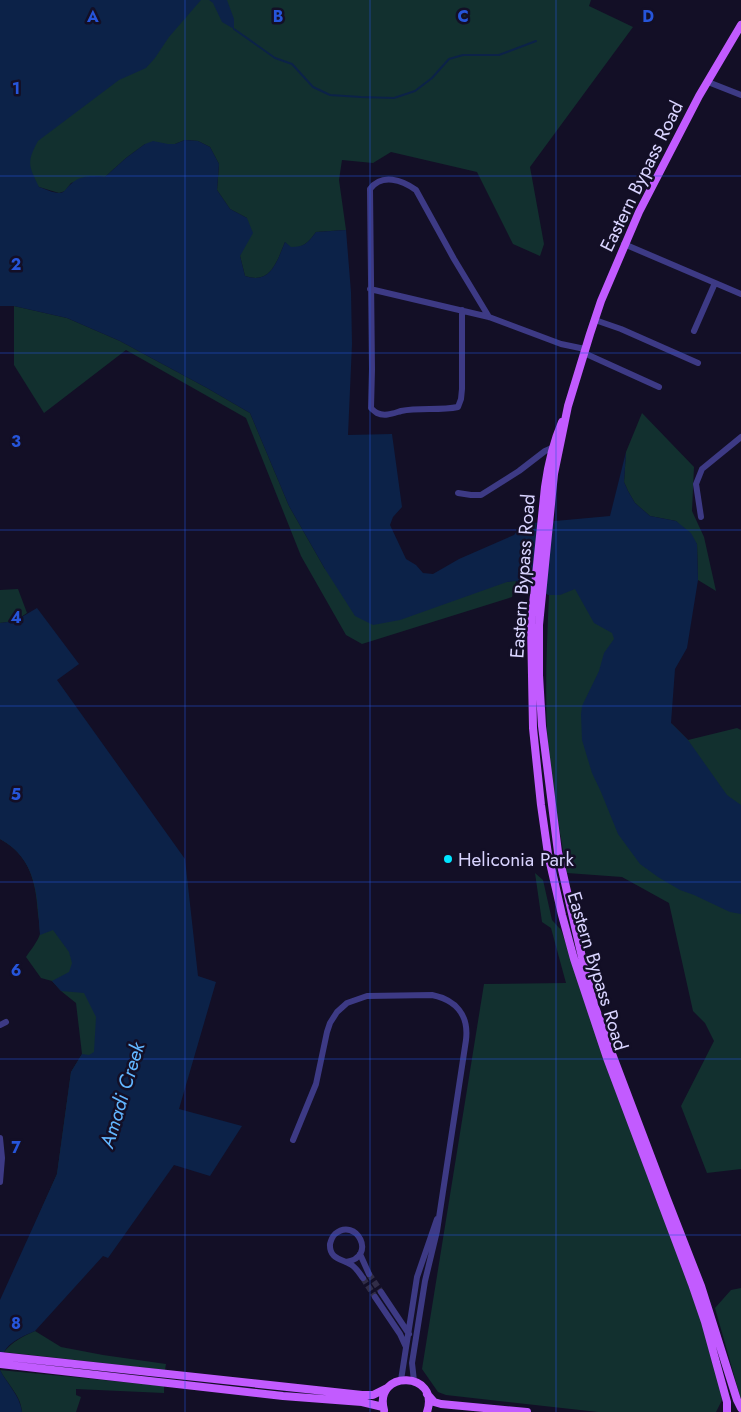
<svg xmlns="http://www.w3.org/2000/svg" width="741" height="1412" viewBox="0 0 741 1412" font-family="Jost,sans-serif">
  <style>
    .green { fill: #12302f }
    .water { fill: #0c2248 }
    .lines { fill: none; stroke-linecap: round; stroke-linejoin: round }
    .stream { stroke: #0c2248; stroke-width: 2 }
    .minor-tunnel { stroke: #312d47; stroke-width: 6; stroke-dasharray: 6 3; stroke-linecap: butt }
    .minor { stroke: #3d3a85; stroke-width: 6 }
    .major { stroke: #c25bff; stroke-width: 8 }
    .grid { fill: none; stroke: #2655da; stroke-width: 1; stroke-opacity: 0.55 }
    .poi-dot { fill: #00e5ff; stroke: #130f26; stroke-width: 2 }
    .labels { text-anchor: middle; stroke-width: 5; stroke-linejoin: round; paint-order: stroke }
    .street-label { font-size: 19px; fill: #d9d4ff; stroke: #130f26 }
    .poi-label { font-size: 19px; fill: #d9d4ff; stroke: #130f26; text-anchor: start }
    .water-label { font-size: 20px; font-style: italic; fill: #62b6ff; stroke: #130f26 }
    .grid-label { font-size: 16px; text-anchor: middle; font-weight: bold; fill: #2655da; stroke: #130f26; stroke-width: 5; stroke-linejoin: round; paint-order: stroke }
  </style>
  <rect width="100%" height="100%" fill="#130f26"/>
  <path class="green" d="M156,0H591L589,6L633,27L530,167L544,244L540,256L513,244L477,172L391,152L373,163L342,160L339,180L346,230L316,232C308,243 304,247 291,248L285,242C277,261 271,285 245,276L240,256L247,218L230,209L217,190L219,164L210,147L198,141L185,140L175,144H145L126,158L105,177L94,176L71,183L65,191L59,193L39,187L27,175L25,146Z
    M14,306L67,318L120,341L207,388L250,413L289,506L325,569L507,582L557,573L588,579L741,891V1169L707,1173L681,1106L714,1041L705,1023L693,1011L669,903L622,877L567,873C559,825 549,777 547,729C545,685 547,640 549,595L516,581L512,597L362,644L346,635L301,556L246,418L126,350L44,413L14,365Z
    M642,413L694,467L692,511L704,537L716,591L698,580L697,544L676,521L650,516L635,503L628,491L624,482L626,452Z
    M18,589L27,613L15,621L0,623V590Z
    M671,723L688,740L737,728L741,730V819Z
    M0,830L12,836L99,979L102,1079L33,1228L57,1174L71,1072L82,1054L76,1003L61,991L52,981L41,978L26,957C30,951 38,941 40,934C40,928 39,920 38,914C36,882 30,855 0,839Z
    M535,873L543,880L552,920L561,930L637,1143L680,1250L719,1376L722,1400L716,1412H598L446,1395L438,1392L422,1369L484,984L566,983L551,928L542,922Z
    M741,1288V1400L715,1308L731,1290Z
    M35,1331L61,1347L103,1355L166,1364L165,1370L4,1352C12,1342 23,1336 35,1331Z
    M0,1370L164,1386V1393L76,1389V1395L81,1397L76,1412H22C21,1395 7,1384 0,1370Z"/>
  <path class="water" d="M0,0H201L169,37L155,58L146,68L119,80L38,141C26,163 29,166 39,187C45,189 53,193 59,193C65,193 66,188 71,184C79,176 93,175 105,177L126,158L145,144L153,141L168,144H175L185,140L198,141L210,147L219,164L217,190L230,209L247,218L253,233L240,256L245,276C271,285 277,261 285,242L291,247C304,247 308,243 316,232L346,230L351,292L352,344L348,435L392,434L402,507L393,517L390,525L406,559L416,565L423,573L433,574L459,559L514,535L522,524L610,516L626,452L624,482L628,491L635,503L650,516L676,521L691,533L697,544L698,580L687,648L675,669L671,723L688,740L727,795L741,805V914L730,912L694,895L680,890L658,877L640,864L618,834L601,792L592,773L582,740L581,714L582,706L599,671L604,653L614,639L612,633L594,623L575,589L560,595H549L516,581L507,582L400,620L373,625L355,616L325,569L289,506L250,413L207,388L120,341L67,318L14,306H0Z
    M209,0H227L234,19V29L222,22L213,3Z
    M37,608L79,664L57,680L185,859L198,976L216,982L179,1109L242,1126L210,1176L174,1165L108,1258L103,1256L35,1331C25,1335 9,1342 4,1352C2,1357 1,1363 0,1369V1300L57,1174L71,1072L82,1054L89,1055L94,1052L96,1017L84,993L61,991L52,981L69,972L72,963L69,952L53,930L40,935C37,896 38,860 0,839V623L15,621Z
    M0,1370C7,1384 20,1395 22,1412H0Z"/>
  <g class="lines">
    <path class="stream" d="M234,29L275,58L292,64L313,87L330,95L361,97L394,98L415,91L432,78L449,59L463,55H499L536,41"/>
    <path class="minor-tunnel" d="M369,1274L381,1292
      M363,1278L375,1297"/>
    <path class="minor" d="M708,82L741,95
      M624,244L741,294
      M370,289L489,317L561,344L585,349
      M462,310V389L461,399L458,407C439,411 420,407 401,411C394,413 385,417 377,413C375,412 373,410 371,408L372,369L370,189C382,173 402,180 416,190L454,259L489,317
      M595,320L621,329L698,363
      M694,331L715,283
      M584,353L659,387
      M458,493L471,495H481L519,471L545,451L554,447
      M701,517L696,484L702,469L741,437
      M0,1025L6,1022
      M0,1138L2,1158L0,1182
      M293,1140L316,1084L327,1032L330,1023L337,1012L347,1003L367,996L432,995C456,1000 469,1015 466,1040L440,1211L437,1231L425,1281L412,1363L414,1381
      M360,1254L369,1274
      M346,1262C378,1257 356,1216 335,1234C332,1237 331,1240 330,1244C329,1260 344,1259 353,1266C357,1269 360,1274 363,1278
      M381,1292L409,1334
      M375,1297L400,1334L406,1347
      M401,1380L417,1277L437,1219"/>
    <path class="major" d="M741,25L699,96L639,212L601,301L590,334L568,406L554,474L539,625V675L542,726L558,852L584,966L594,1004L611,1051L667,1199L701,1286L737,1400L741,1408
      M562,422C553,443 548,465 545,487L531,624L533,728L541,805L548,854L562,915L574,959L607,1058L692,1284L705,1322L727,1402V1412
      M0,1356L362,1395H373L387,1388
      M0,1364L283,1396L362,1402L383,1407
      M427,1394L434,1402L441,1404L527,1412
      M384,1410C373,1369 441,1371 427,1412"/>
  </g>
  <path class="grid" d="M185,0V1412M370,0V1412M556,0V1412M0,176H741M0,353H741M0,530H741M0,706H741M0,882H741M0,1059H741M0,1235H741"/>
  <circle class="poi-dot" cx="448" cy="859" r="5"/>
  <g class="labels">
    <g class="street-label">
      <text transform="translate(641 176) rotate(-64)" y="7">Eastern Bypass Road</text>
      <text transform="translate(522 576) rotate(-86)" y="7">Eastern Bypass Road</text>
      <text transform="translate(598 971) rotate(73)" y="7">Eastern Bypass Road</text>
    </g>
    <g class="poi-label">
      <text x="458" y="866">Heliconia Park</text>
    </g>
    <g class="water-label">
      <text transform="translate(122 1095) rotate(-73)" y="7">Amadi Creek</text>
    </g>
  </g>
  <g class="grid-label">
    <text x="93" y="22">A</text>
    <text x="278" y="22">B</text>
    <text x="463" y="22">C</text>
    <text x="648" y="22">D</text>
    <text x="16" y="94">1</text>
    <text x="16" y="270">2</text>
    <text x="16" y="447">3</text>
    <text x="16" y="623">4</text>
    <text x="16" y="800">5</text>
    <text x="16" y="976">6</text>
    <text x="16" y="1153">7</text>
    <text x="16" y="1329">8</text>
  </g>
</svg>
